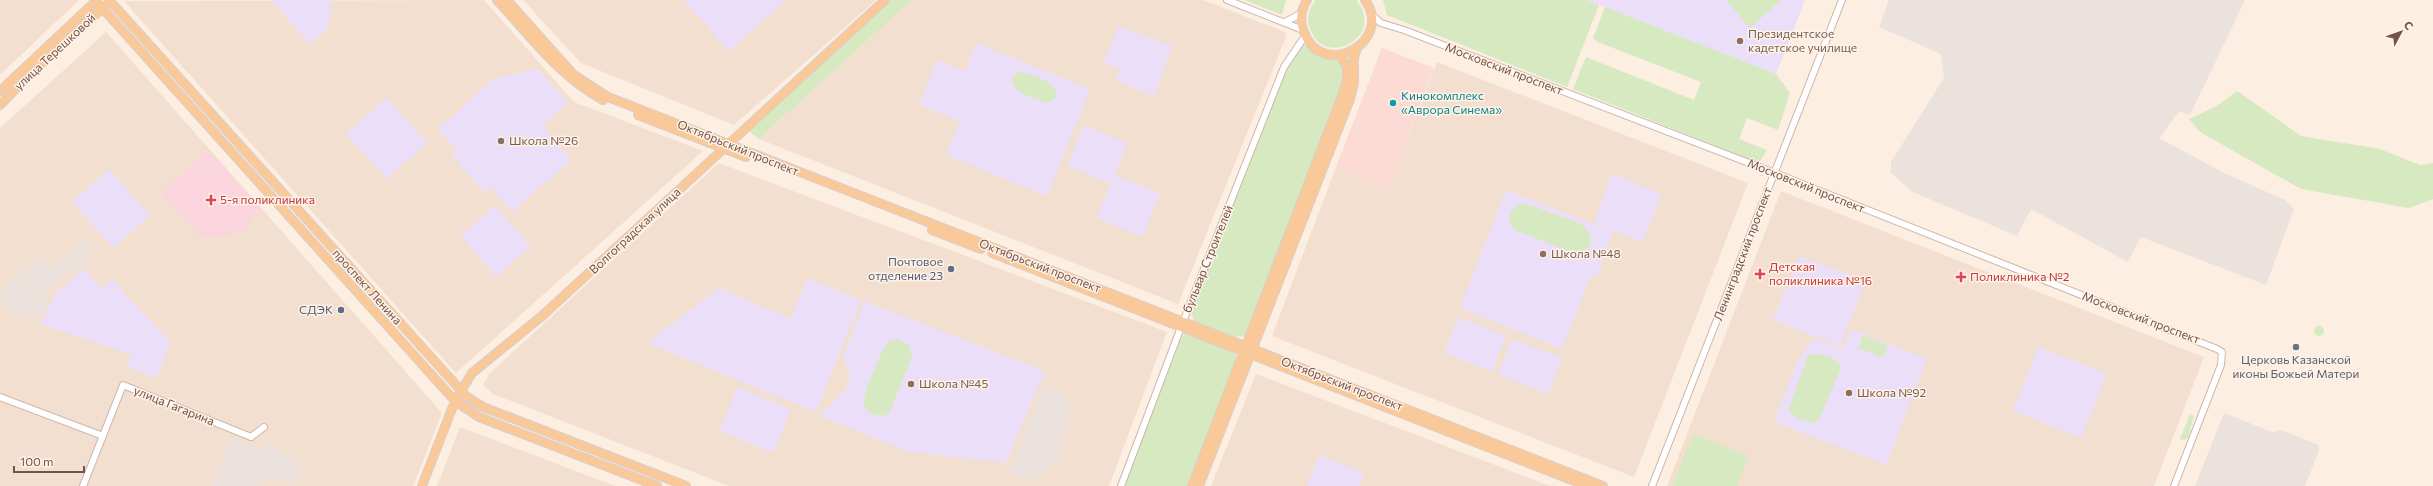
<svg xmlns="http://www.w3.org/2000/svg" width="2433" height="486" viewBox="0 0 2433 486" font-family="Commissioner,sans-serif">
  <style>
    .residential { fill: #f3dfd0 }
    .commercial { fill: #fcdbd5 }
    .industrial { fill: #ebe1dd }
    .education { fill: #ebdef8 }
    .medical { fill: #fad5de }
    .green { fill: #d6e9c0 }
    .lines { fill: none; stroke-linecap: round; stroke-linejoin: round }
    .minor-casing { stroke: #cfb6ab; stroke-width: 8 }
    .major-casing { stroke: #d8cfcc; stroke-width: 10 }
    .minor { stroke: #fff; stroke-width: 6 }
    .major { stroke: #fac99a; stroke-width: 8 }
    .education-dot { fill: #8d6e63; stroke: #fff2e7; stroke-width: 1.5 }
    .culture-dot { fill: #0f9aa8; stroke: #fff2e7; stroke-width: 1.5 }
    .health-dot { fill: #e0444e; stroke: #fff2e7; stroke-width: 1.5 }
    .service-dot { fill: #5c6f8a; stroke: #fff2e7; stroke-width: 1.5 }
    .worship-dot { fill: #6b7280; stroke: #fff2e7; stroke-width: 1.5 }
    .labels { text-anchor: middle; stroke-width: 3; stroke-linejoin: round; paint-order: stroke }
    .education-label { font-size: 12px; fill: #785e54; stroke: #fff2e7; text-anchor: start }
    .street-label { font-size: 12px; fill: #735248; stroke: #fff2e7 }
    .culture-label { font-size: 12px; fill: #0d838f; stroke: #fff2e7; text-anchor: start }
    .health-label { font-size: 12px; fill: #be3a42; stroke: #fff2e7; text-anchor: start }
    .service-label { font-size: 12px; fill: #4e5e75; stroke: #fff2e7; text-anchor: end }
    .worship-label { font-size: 12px; fill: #5b616d; stroke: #fff2e7 }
  </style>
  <rect width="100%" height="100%" fill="#fceee1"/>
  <path class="residential" d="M0,0H79L0,75Z
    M484,0L574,102L703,151L456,373L124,1Z
    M523,0H876L734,125L581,63Z
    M912,0H1203L1285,32L1286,37L1178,304L759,139Z
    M106,32L442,413L413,486H0V128Z
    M1437,62L1748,183L1634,477L1272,336L1336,167L1388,188Z
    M719,163L1167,332L1109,486H729L493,394L483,385L490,373Z
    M1781,191L2204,357L2154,486H1667Z
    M1256,374L1550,486H1211Z
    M460,427L615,486H437Z"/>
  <path class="commercial" d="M1382,48L1434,68L1388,188L1336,167Z"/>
  <path class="industrial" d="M1889,0H2245L2190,115L2179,111L2159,138L2224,173L2285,200L2294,209L2266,285L2141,237L2128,262L2031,209L2017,236L1913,192L1891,173V162L1944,78L1941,54L1879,27Z
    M87,238L92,246L86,253L89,261L77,272L72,268L44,293L48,302L41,318L26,312L16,319L0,299V294L41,256L52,269Z
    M1044,385L1056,391L1065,400L1070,411L1058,458L1030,481L1008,473Z
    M2224,413L2272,432L2281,430L2319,445L2318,453L2305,486H2195Z
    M232,438L261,450L271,441L301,468L293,485L263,477L258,486H212Z"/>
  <path class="education" d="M271,0H331L328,29L310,44Z
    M687,0H786L729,51L685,2Z
    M1586,0H1805L1776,74Z
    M1118,26L1172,46L1154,96L1116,81L1120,69L1104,63Z
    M976,43L1090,89L1047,196L946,155L960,121L919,105L937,60L965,71Z
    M538,69L568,102L545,124L546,131L571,160L512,212L490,187L484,192L452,155L457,150L438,129L493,79Z
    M387,98L427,143L387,179L346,134Z
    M1083,125L1127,143L1115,175L1160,194L1142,237L1096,218L1111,184L1067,166Z
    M109,169L150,215L113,248L72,202Z
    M1612,174L1661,194L1643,242L1594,223Z
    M1506,190L1614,232L1596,278L1591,276L1562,349L1460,308Z
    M495,206L531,246L496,277L461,236Z
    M1799,256L1857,277L1863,289L1840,346L1773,320Z
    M84,269L102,289L112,279L170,342L157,378L127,367L132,355L41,324L55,293Z
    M807,278L861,300L816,412L647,343L719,288L791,319Z
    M864,301L1039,369L1047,377L1041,380L1006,463L909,452L820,416L846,389L850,373L843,358Z
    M1458,317L1506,336L1492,372L1444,353Z
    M1851,329L1927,359L1886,465L1774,422L1796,364L1813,338L1843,349Z
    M1512,339L1562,358L1548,394L1498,374Z
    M2038,347L2107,374L2081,438L2013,411Z
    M737,387L791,409L773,453L720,431Z
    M1319,455L1364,473L1359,486H1307Z"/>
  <path class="medical" d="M209,150L261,208L244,230L224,236L200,237L161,193Z"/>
  <path class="green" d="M887,0H912L759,139L747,130Z
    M1244,0H1286L1282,15Z
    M1316,0H1356C1388,37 1321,72 1309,25C1306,16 1310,7 1316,0Z
    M1383,0H1586L1599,5L1567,87L1387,15Z
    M1726,0H1781L1750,28Z
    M1605,7L1776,74L1790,93L1778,130L1747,118L1739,139L1767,150L1759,163L1573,89L1586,57L1694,100L1701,82L1598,42L1593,38Z
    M1303,45L1317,54L1339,60L1345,70L1342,88L1248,330L1244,336L1235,337L1194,321L1191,313L1282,79L1288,66Z
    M1022,72C1035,77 1059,81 1056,98L1047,103C1036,98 1010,93 1012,78L1017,73Z
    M2237,91L2301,136L2380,149L2420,165L2433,163V199L2409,208L2301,189L2200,132L2189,119L2217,106Z
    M1525,203L1583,225L1590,235V245L1582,253L1576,254L1515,230L1509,220L1510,214L1515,207Z
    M2314 331a5 5 0 1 1 10 0a5 5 0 1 1-10 0Z
    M1187,333L1234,352L1237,357L1187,486H1124L1182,336Z
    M1863,335L1888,345L1883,358L1858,348Z
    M897,339L909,345L912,357L889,414C878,418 862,414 864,400C867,383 878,363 884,347L888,342Z
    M1811,354C1822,354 1838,357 1841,368L1818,422C1807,423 1793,419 1789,408L1808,356Z
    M2190,414L2194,416L2188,438L2184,440L2180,439Z
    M1693,434L1749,456L1737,486H1672Z"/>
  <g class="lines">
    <g class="minor-casing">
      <path id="minor" d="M1227,0L1303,30
        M1372,15L1381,23L1404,30L1775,173L2217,349L2222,352L2221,365L2174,486
        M1285,22L1302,13
        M1183,322L1284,67L1305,36
        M0,397L103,436
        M83,486L123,385L251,437L264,427
        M1121,486L1181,327
        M1652,486L1842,0"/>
    </g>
    <g class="major-casing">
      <path id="major" d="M95,0L455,401L479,417L657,486
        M109,0L466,396L483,407L686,486
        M497,0C531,37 559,76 603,100
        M507,0L574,75L608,97L1603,486
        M1307,0C1301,10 1299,21 1304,32C1321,81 1395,42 1365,0
        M0,91L97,0
        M0,105L33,71L105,6
        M638,115L746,157
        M932,230L981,249
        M992,253L1587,486
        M422,486L455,401L472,373L542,316L885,0
        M1192,486L1342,96C1347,82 1352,67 1339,55
        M1199,486L1350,99L1354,83V58L1357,48"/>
    </g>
    <use href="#minor" class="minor"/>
    <use href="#major" class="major"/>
  </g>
  <g class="education-dot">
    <circle cx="1740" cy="41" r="4"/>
    <circle cx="501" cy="141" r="4"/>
    <circle cx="1543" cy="254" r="4"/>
    <circle cx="911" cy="384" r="4"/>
    <circle cx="1849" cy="393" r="4"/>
  </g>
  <circle class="culture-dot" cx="1393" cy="103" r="4"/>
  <g class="health-dot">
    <path d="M209 194h4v4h4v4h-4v4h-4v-4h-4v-4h4z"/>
    <path d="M1758 268h4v4h4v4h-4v4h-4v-4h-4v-4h4z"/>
    <path d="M1959 271h4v4h4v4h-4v4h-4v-4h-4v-4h4z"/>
  </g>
  <g class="service-dot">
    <circle cx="951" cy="269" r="4"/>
    <circle cx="341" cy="310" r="4"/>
  </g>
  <circle class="worship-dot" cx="2296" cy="347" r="4"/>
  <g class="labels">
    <g class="education-label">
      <text x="1748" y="38">Президентское<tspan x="1748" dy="14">кадетское училище</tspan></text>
      <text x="509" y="145">Школа №26</text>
      <text x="1551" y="258">Школа №48</text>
      <text x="919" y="388">Школа №45</text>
      <text x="1857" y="397">Школа №92</text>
    </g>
    <g class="street-label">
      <text transform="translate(55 52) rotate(-43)" y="4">улица Терешковой</text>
      <text transform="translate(1504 69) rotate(21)" y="4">Московский проспект</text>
      <text transform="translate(738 148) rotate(22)" y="4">Октябрьский проспект</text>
      <text transform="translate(1806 186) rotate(22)" y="4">Московский проспект</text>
      <text transform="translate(635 231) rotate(-43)" y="4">Волгоградская улица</text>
      <text transform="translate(1743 254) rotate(-69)" y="4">Ленинградский проспект</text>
      <text transform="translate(1208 259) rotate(-68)" y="4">бульвар Строителей</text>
      <text transform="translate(1040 266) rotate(21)" y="4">Октябрьский проспект</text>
      <text transform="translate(367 287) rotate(48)" y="4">проспект Ленина</text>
      <text transform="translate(2141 318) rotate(21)" y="4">Московский проспект</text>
      <text transform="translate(1342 384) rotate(21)" y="4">Октябрьский проспект</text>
      <text transform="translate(174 406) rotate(22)" y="4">улица Гагарина</text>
    </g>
    <g class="culture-label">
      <text x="1401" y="100">Кинокомплекс<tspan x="1401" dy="14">«Аврора Синема»</tspan></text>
    </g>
    <g class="health-label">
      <text x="220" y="204">5-я поликлиника</text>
      <text x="1769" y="271">Детская<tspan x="1769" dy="14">поликлиника №16</tspan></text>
      <text x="1970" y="281">Поликлиника №2</text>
    </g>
    <g class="service-label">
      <text x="943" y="266">Почтовое<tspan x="943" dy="14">отделение 23</tspan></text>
      <text x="333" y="314">СДЭК</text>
    </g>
    <g class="worship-label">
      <text x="2296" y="364">Церковь Казанской<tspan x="2296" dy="14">иконы Божьей Матери</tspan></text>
    </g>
  </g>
  <g transform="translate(2401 32) rotate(49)" stroke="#fff2e7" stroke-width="3" paint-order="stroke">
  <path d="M0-3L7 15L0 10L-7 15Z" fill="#735248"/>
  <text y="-6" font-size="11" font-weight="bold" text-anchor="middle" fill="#735248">С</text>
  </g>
  <path d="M14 466v6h70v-6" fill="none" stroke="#735248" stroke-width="2"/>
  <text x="20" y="466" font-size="12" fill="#735248" stroke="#fff2e7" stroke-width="3" paint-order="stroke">100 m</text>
</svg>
